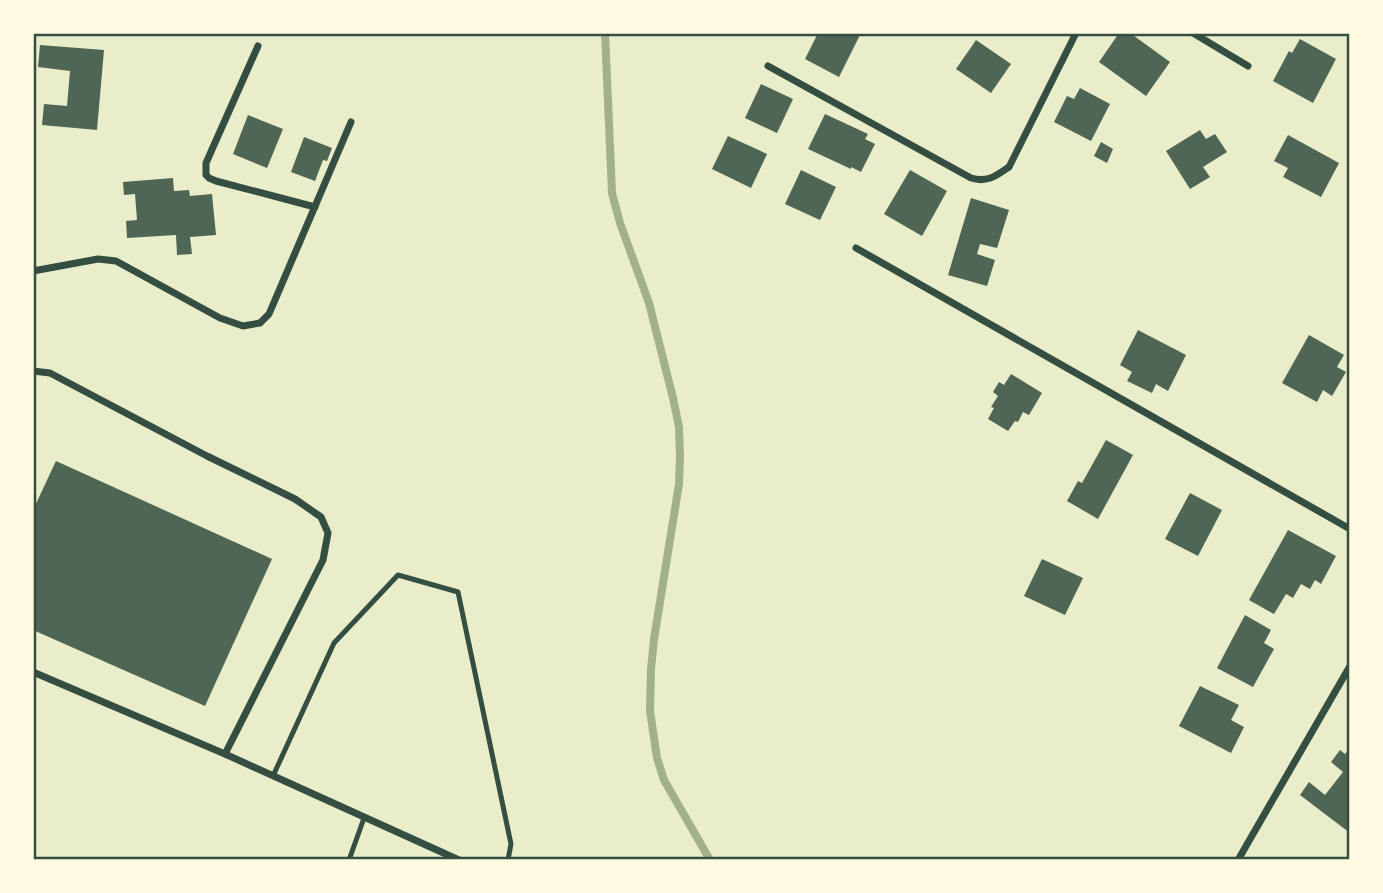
<svg xmlns="http://www.w3.org/2000/svg" width="1383" height="893" font-family="Mulish,sans-serif">
  <style>
    .lines { fill: none; stroke-linecap: round; stroke-linejoin: round }
    .stream { stroke: #a3b18a; stroke-width: 8 }
    .building { fill: #4f6655 }
    .service { stroke: #344e41; stroke-width: 5 }
    .minor { stroke: #344e41; stroke-width: 7 }
    .neatline { fill: none; stroke: #344e41; stroke-width: 2.5 }
  </style>
  <rect width="100%" height="100%" fill="#e9edc9"/>
  <g class="lines">
    <path class="stream" d="M605,33L612,193L620,223L649,303L673,398L679,427L680,457L679,484L654,639L651,669L650,711L657,758L664,780L710,860"/>
  </g>
  <g class="building">
    <path d="M818,33H861L839,77L805,59Z"/>
    <path d="M1119,33H1130L1170,62L1146,96L1099,62Z"/>
    <path d="M1300,39L1336,59L1313,103L1273,81L1289,51L1292,53Z"/>
    <path d="M976,40L1011,64L991,93L956,69Z"/>
    <path d="M40,45L104,50L97,130L42,125L44,104L67,106L70,71L38,67Z"/>
    <path d="M761,84L793,99L777,133L745,118Z"/>
    <path d="M1080,88L1110,104L1091,141L1054,122L1067,96L1074,99Z"/>
    <path d="M825,114L868,134L865,139L875,144L861,172L851,167V169L808,149Z"/>
    <path d="M248,115L283,129L267,168L233,154Z"/>
    <path d="M1200,130L1206,139L1215,134L1227,152L1203,167L1210,177L1190,189L1166,151Z"/>
    <path d="M1288,135L1339,163L1321,197L1283,177L1288,168L1274,161Z"/>
    <path d="M728,136L767,154L751,188L712,169Z"/>
    <path d="M304,137L332,148L327,161L323,160L315,181L291,172Z"/>
    <path d="M1101,142L1113,149L1107,163L1094,156Z"/>
    <path d="M801,170L836,187L820,220L785,204Z"/>
    <path d="M910,170L947,191L922,236L884,214Z"/>
    <path d="M173,178L174,191L189,190L190,196L212,194L216,235L190,237L192,254L177,255L176,235L127,238L126,221L137,220L135,194L124,195L123,182Z"/>
    <path d="M971,198L1009,210L997,248L980,244L977,254L995,260L987,286L948,275Z"/>
    <path d="M1138,330L1186,355L1168,391L1156,384L1152,393L1127,381L1132,372L1120,365Z"/>
    <path d="M1309,335L1344,355L1337,367L1346,372L1332,396L1323,390L1317,402L1282,383Z"/>
    <path d="M1011,374L1042,393L1029,415L1023,412L1018,422L1015,421L1008,431L988,419L994,408L991,407L998,396L993,392L999,382L1004,385Z"/>
    <path d="M1106,440L1133,455L1098,519L1067,501L1078,481L1082,483Z"/>
    <path d="M56,461L272,559L205,706L33,630V510Z"/>
    <path d="M1190,493L1222,510L1198,556L1165,539Z"/>
    <path d="M1288,530L1336,556L1321,584L1315,580L1310,589L1301,584L1293,598L1286,594L1274,614L1249,600Z"/>
    <path d="M1042,559L1083,578L1065,615L1024,596Z"/>
    <path d="M1245,615L1271,630L1264,643L1274,649L1253,687L1217,668Z"/>
    <path d="M1200,686L1239,705L1231,720L1244,727L1231,753L1179,726Z"/>
    <path d="M1350,748V833L1300,795L1309,782L1325,795L1343,772L1331,762L1340,750L1345,754Z"/>
  </g>
  <g class="lines">
    <g class="service">
      <path d="M273,776L334,643L398,575L458,592L511,844L508,860"/>
      <path d="M349,860L364,818"/>
    </g>
    <g class="minor">
      <path d="M1193,33L1248,66"/>
      <path d="M258,46L206,163V175L209,178L216,181L315,207"/>
      <path d="M768,66L971,178C987,183 996,176 1009,167L1076,33"/>
      <path d="M856,248L1350,529"/>
      <path d="M33,271L98,259L116,261L220,318L243,326L260,323L269,314L351,122"/>
      <path d="M33,371L50,373L207,456L295,499L321,517L328,533L323,560L225,754"/>
      <path d="M33,672L225,754L459,860"/>
      <path d="M1238,860L1350,666"/>
    </g>
  </g>
  <rect width="1383" height="893" fill="none" stroke="#fefae0" stroke-width="70"/>
  <rect x="35" y="35" width="1313" height="823" class="neatline"/>
</svg>
